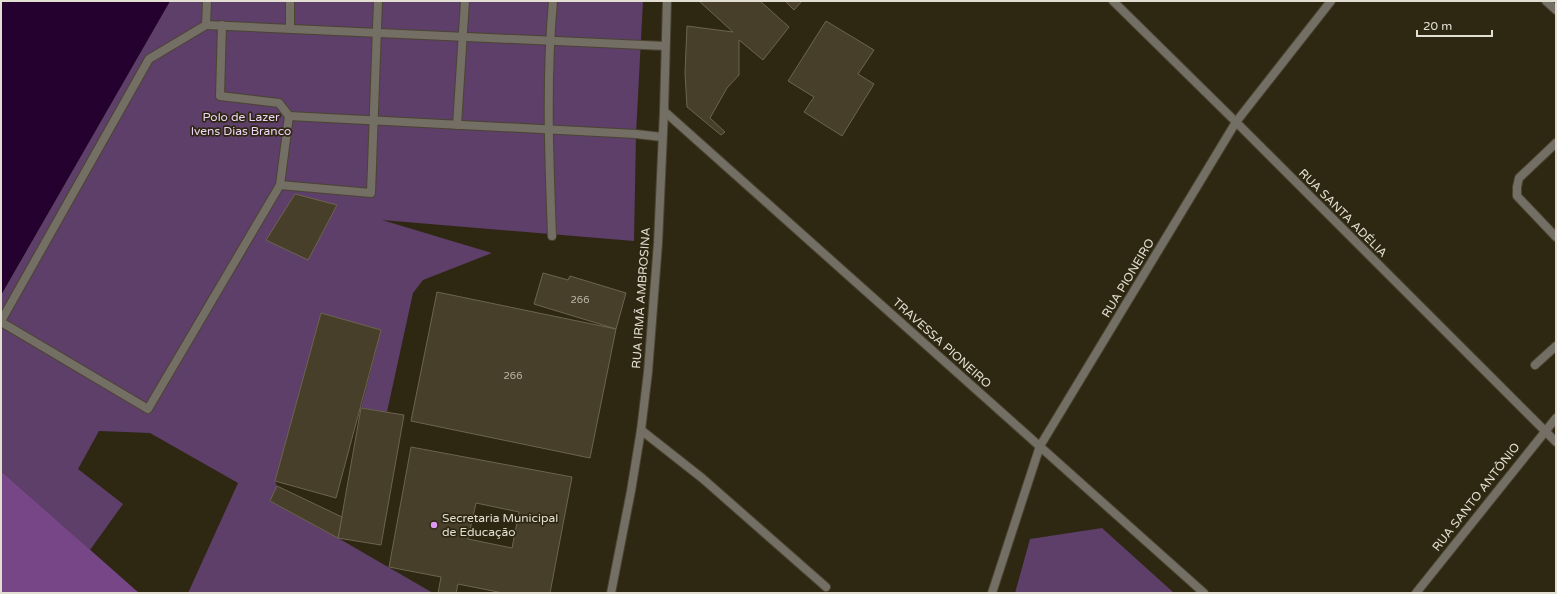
<svg xmlns="http://www.w3.org/2000/svg" width="1557" height="594" font-family="'Varela Round',sans-serif">
  <style>
    .green { fill: #5d3f69 }
    .forest { fill: #764687 }
    .water { fill: #24012f }
    .building { fill: #473f2a; stroke: #6c644e; fill-rule: evenodd }
    .lines { fill: none; stroke-linecap: round; stroke-linejoin: round }
    .lane-casing { stroke: #4b4431; stroke-width: 10 }
    .street-casing { stroke: #4b4431; stroke-width: 10 }
    .lane { stroke: #736f65; stroke-width: 8 }
    .street { stroke: #736f65; stroke-width: 8 }
    .poi-dot { fill: #dc99f4; stroke: #2e2712; stroke-width: 1.5 }
    .labels { text-anchor: middle; stroke-width: 3.5; stroke-linejoin: round; paint-order: stroke }
    .number-label { font-size: 10px; fill: #bbb6a7 }
    .park-label { font-size: 12px; fill: #efd4fa; stroke: #2e2712 }
    .street-label { font-size: 12px; fill: #e2ded1; stroke: #2e2712 }
    .poi-label { font-size: 12px; fill: #e2ded1; stroke: #2e2712; text-anchor: start }
  </style>
  <rect width="100%" height="100%" fill="#2e2712"/>
  <g class="green">
    <path d="M170,1H643L636,134L634,241L382,220L492,253L423,280L413,293L387,412L361,408L381,330L321,314L275,481L277,486L270,501L338,538L433,593H188L238,483L150,433L99,431L78,469L123,504L90,550L1,471V295Z"/>
    <path d="M1102,528L1174,593H1015L1030,539Z"/>
  </g>
  <path class="forest" d="M1,471L139,593H1Z"/>
  <path class="water" d="M1,1H170L1,295Z"/>
  <g class="building">
    <path d="M699,1H760L789,27L763,60L739,40V75L727,88L710,118L725,132L721,135L687,107L685,73L687,26L733,32Z"/>
    <path d="M785,1H802L794,10Z"/>
    <path d="M826,21L874,50L858,74L874,84L842,136L804,112L814,97L788,81Z"/>
    <path d="M295,194L337,205L308,260L266,240Z"/>
    <path d="M543,273L568,280L570,276L626,293L616,329L534,304Z"/>
    <path d="M437,292L616,329L590,458L411,421Z"/>
    <path d="M321,313L381,330L336,498L275,481Z"/>
    <path d="M361,408L404,415L381,545L338,538Z"/>
    <path d="M411,447L572,477L550,593H503L458,584L456,593H438L441,577L389,567ZM476,503L519,512L512,548L468,539Z"/>
    <path d="M277,486L342,517L338,538L270,501Z"/>
  </g>
  <g class="lines">
    <g class="lane-casing">
      <g id="lane">
        <path d="M1556,143L1519,178L1517,187V196L1556,237"/>
        <path d="M1535,365L1556,346"/>
        <path d="M641,430L702,478L826,587"/>
      </g>
    </g>
    <g class="street-casing">
      <g id="street">
        <path d="M1113,1L1236,122L1556,442"/>
        <path d="M1546,1L1556,10"/>
        <path d="M206,25L665,46"/>
        <path d="M222,25L220,96L279,103L289,116"/>
        <path d="M290,28V1"/>
        <path d="M664,111L1204,593"/>
        <path d="M457,125L465,1"/>
        <path d="M280,185L371,193L378,1"/>
        <path d="M552,236C549,158 546,79 553,1"/>
        <path d="M1,321L149,59L206,25L207,1"/>
        <path d="M1,322L148,409L280,185L289,116L636,134L662,137"/>
        <path d="M611,593L631,491L641,430L648,372L658,243L664,111L667,1"/>
        <path d="M992,593L1040,446L1236,122L1331,1"/>
        <path d="M1416,593L1556,418"/>
      </g>
    </g>
    <use href="#lane" class="lane"/>
    <use href="#street" class="street"/>
  </g>
  <circle class="poi-dot" cx="434" cy="525" r="4"/>
  <g class="labels">
    <g class="number-label">
      <text x="580" y="303">266</text>
      <text x="513" y="379">266</text>
    </g>
    <g class="park-label">
      <text x="241" y="121">Polo de Lazer<tspan x="241" dy="14">Ivens Dias Branco</tspan></text>
    </g>
    <g class="street-label">
      <text transform="translate(1343 213) rotate(45)" y="4">RUA SANTA ADÉLIA</text>
      <text transform="translate(1128 278) rotate(-59)" y="4">RUA PIONEIRO</text>
      <text transform="translate(641 298) rotate(-86)" y="4">RUA IRMÃ AMBROSINA</text>
      <text transform="translate(942 343) rotate(42)" y="4">TRAVESSA PIONEIRO</text>
      <text transform="translate(1476 497) rotate(-52)" y="4">RUA SANTO ANTÔNIO</text>
    </g>
    <g class="poi-label">
      <text x="442" y="522">Secretaria Municipal<tspan x="442" dy="14">de Educação</tspan></text>
    </g>
  </g>
  <rect width="1557" height="594" fill="none" stroke="#e2ded1" stroke-width="4"/>
  <path d="M1417 30v6h75v-6" fill="none" stroke="#e2ded1" stroke-width="2"/>
  <text x="1423" y="30" font-size="12" fill="#e2ded1" stroke="#2e2712" stroke-width="3" paint-order="stroke">20 m</text>
</svg>
